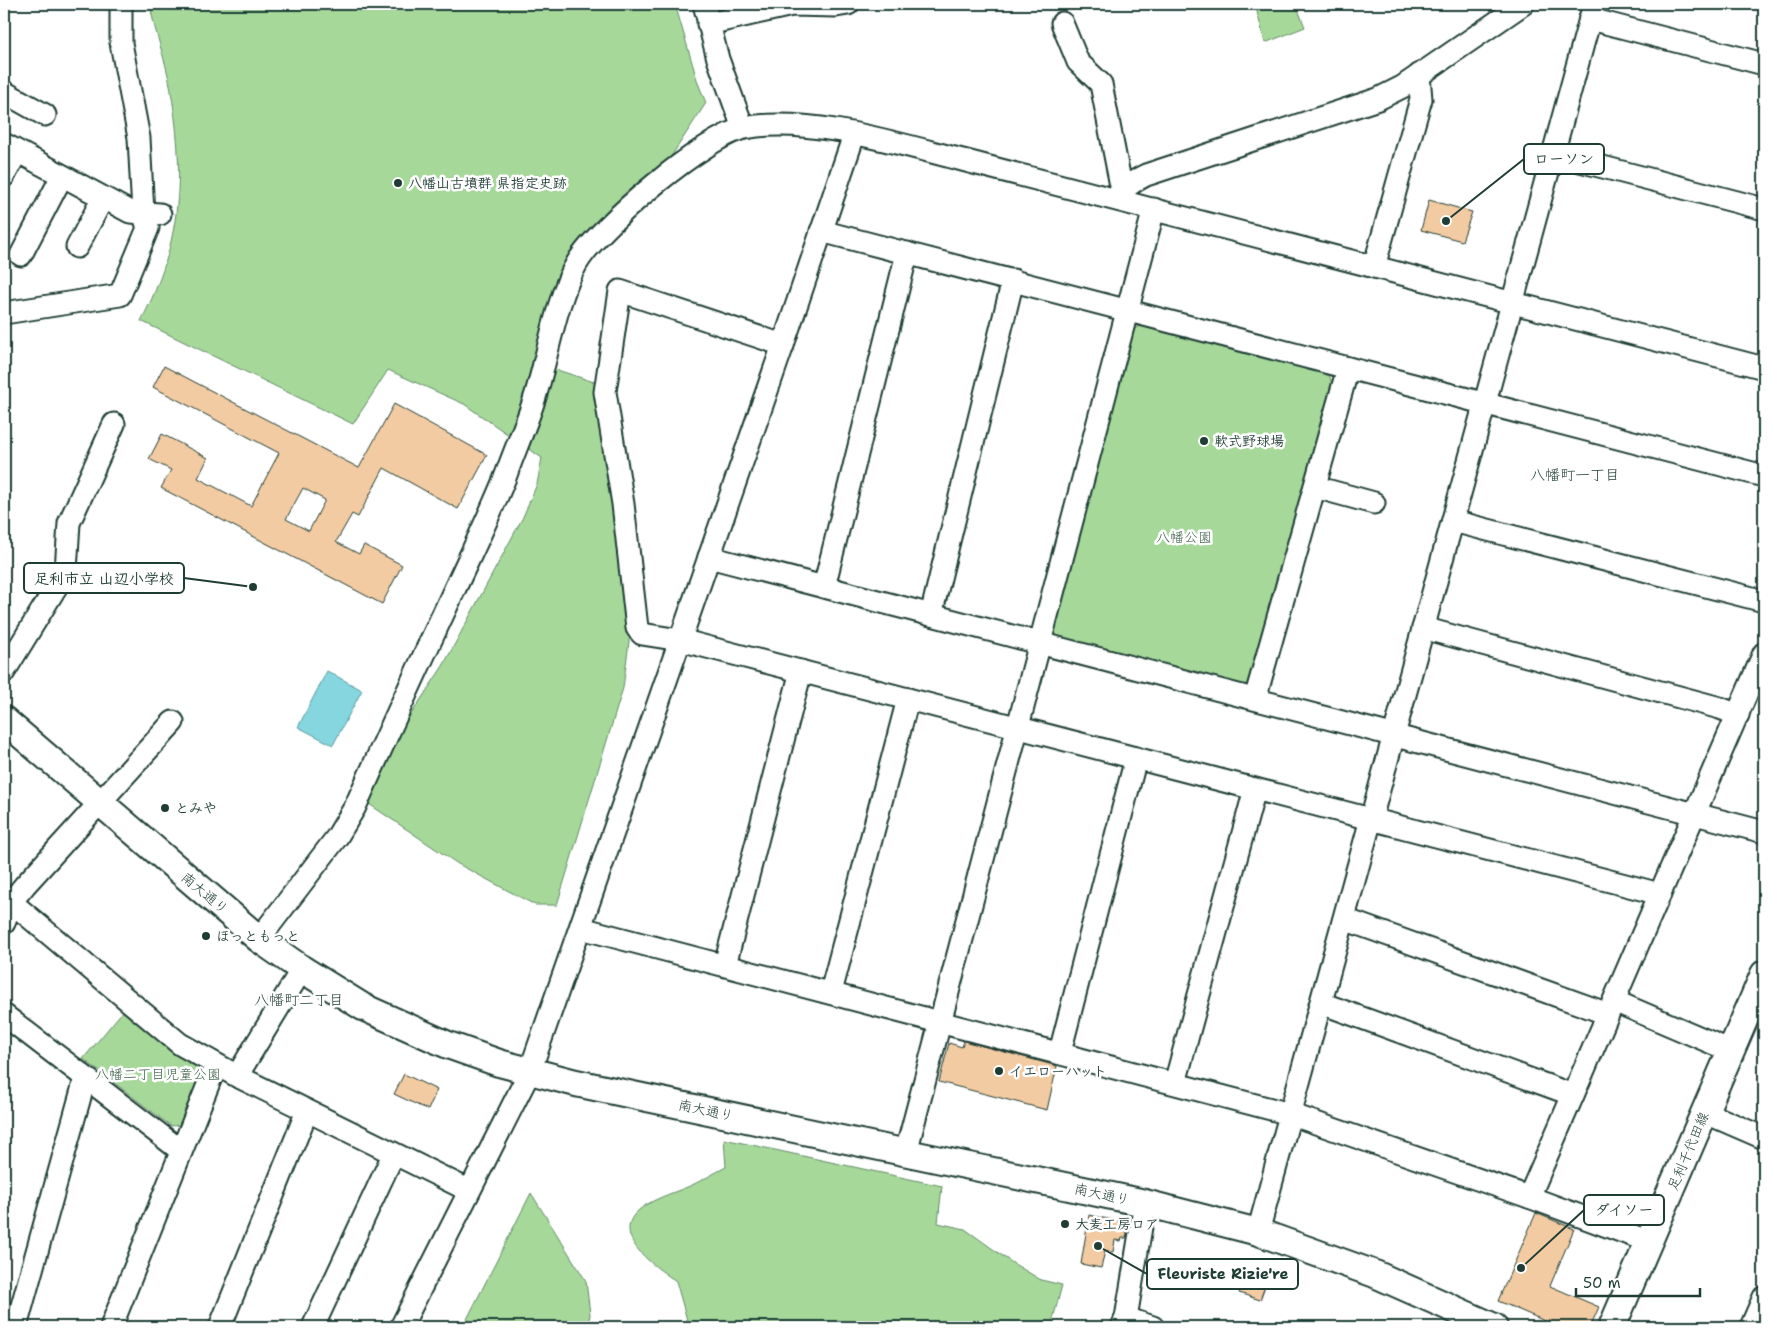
<svg xmlns="http://www.w3.org/2000/svg" width="1768" height="1331" font-family="'Shantell Sans','Klee One',sans-serif">
  <style>
    .green { fill: #a6d89a; stroke: #628a67 }
    .water { fill: #85d6df; stroke: #5c999b }
    .building { fill: #f2cba2; stroke: #1f3d34; fill-rule: evenodd }
    .lines { fill: none; stroke-linecap: round; stroke-linejoin: round }
    .minor-casing { stroke: #1f3d34; stroke-width: 25 }
    .major-casing { stroke: #1f3d34; stroke-width: 30 }
    .minor { stroke: #fff; stroke-width: 21 }
    .major { stroke: #fff; stroke-width: 26 }
    .poi-dot { fill: #1f3d34; stroke: #fff; stroke-width: 2 }
    .labels { text-anchor: middle; stroke-width: 5; stroke-linejoin: round; paint-order: stroke }
    .poi-label { font-size: 14px; font-weight: bold; fill: #1f3d34; stroke: #fff; text-anchor: start }
    .park-label { font-size: 14px; fill: #41644e; stroke: #fff }
    .street-label { font-size: 14px; fill: #1f3d34; stroke: #fff }
    .neighbourhood-label { font-size: 15px; fill: #1f3d34; stroke: #fff }
    .leader { fill: none; stroke: #1f3d34; stroke-width: 2 }
    .callout-dot { fill: #1f3d34; stroke: #fff; stroke-width: 2 }
    .callout { fill: #fff; stroke: #1f3d34; stroke-width: 2 }
    .callout-label { font-size: 15px; text-anchor: middle; font-weight: bold; fill: #1f3d34 }
  </style>
  <rect width="100%" height="100%" fill="#fff"/>
  <filter id="ink" filterUnits="userSpaceOnUse"><feTurbulence type="fractalNoise" baseFrequency=".02" numOctaves="2"/><feDisplacementMap in="SourceGraphic" scale="10" xChannelSelector="R" yChannelSelector="G"/><feConvolveMatrix kernelMatrix="1 2 1 2 8 2 1 2 1" color-interpolation-filters="sRGB"/></filter>
  <g filter="url(#ink)">
    <g class="green">
      <path d="M150,4H675L698,83L706,103L661,172L603,217L536,363L594,382L608,449L630,634L623,688L557,905H535L458,864L366,802L398,734L443,666L523,517L537,484L542,458L464,404L388,370L353,424L141,321C183,241 185,172 170,85C165,57 154,31 150,4Z"/>
      <path d="M1255,4H1305L1297,7L1305,27L1265,43Z"/>
      <path d="M1140,326L1329,374L1332,384L1255,681L1242,687L1058,639L1052,629L1130,332Z"/>
      <path d="M123,1011L197,1062L201,1070L182,1125L171,1126L83,1059Z"/>
      <path d="M724,1139L942,1186L938,1223L965,1229L1011,1262L1041,1280L1062,1285L1051,1327H689L676,1281C652,1265 603,1231 646,1205C661,1196 676,1192 692,1185C703,1180 714,1173 726,1167Z"/>
      <path d="M531,1193L586,1281L590,1314L588,1327H463Z"/>
    </g>
    <path class="water" d="M327,671L362,690L333,745L298,727Z"/>
    <g class="building">
      <path d="M1429,200L1472,212L1462,241L1421,230Z"/>
      <path d="M164,366L359,468L394,404L487,455L458,509L384,468L358,517L352,514L336,542L359,554L364,545L402,565L382,604L161,488L171,470L149,459L162,434L208,458L198,478L251,506L279,453L153,387ZM303,488L325,500L309,531L286,519Z"/>
      <path d="M964,1041L1057,1066L1047,1110L939,1082L949,1043L962,1047Z"/>
      <path d="M404,1074L437,1090L428,1110L394,1094Z"/>
      <path d="M1536,1213L1574,1229L1550,1286L1599,1307L1590,1327H1559L1498,1301Z"/>
      <path d="M1089,1215L1118,1221L1122,1218L1128,1227L1126,1238H1122L1121,1241L1115,1240L1113,1252L1105,1251L1101,1268L1081,1264Z"/>
      <path d="M1250,1262L1271,1269L1260,1300L1239,1293Z"/>
    </g>
    <g class="lines">
      <g class="minor-casing">
        <g id="minor">
          <path d="M704,4L718,59L743,128"/>
          <path d="M1590,19L1764,64"/>
          <path d="M1062,23L1078,62L1101,84L1122,191"/>
          <path d="M708,24L792,5L836,6L848,4"/>
          <path d="M4,92L45,115"/>
          <path d="M4,144L130,212L160,214"/>
          <path d="M1553,154L1764,209"/>
          <path d="M4,176L17,152"/>
          <path d="M1119,200C1124,186 1133,182 1146,175L1378,99L1402,87L1523,4"/>
          <path d="M821,231L1764,476"/>
          <path d="M77,247L103,198"/>
          <path d="M21,255L62,176"/>
          <path d="M1374,267L1421,99L1419,75"/>
          <path d="M4,313L120,295L148,228L143,213L139,138L121,43V4"/>
          <path d="M783,345L620,291L605,392L623,504L637,628L642,634L680,640L1660,894"/>
          <path d="M1315,487L1374,503"/>
          <path d="M1453,521L1764,601"/>
          <path d="M709,557L1764,832"/>
          <path d="M824,587L907,253"/>
          <path d="M931,615L1013,280"/>
          <path d="M1423,628L1720,708L1738,715"/>
          <path d="M4,672L66,571L69,523L114,424"/>
          <path d="M1255,699L1348,368"/>
          <path d="M4,896L180,1044L237,1076L468,1190"/>
          <path d="M1344,919L1608,1014"/>
          <path d="M4,923L11,902L25,885L173,722"/>
          <path d="M581,928L1290,1114L1529,1197L1650,1242"/>
          <path d="M259,939L337,837L355,807C385,740 415,674 446,608C466,564 488,520 506,475C515,449 527,423 535,397C548,356 556,299 577,263C598,227 705,136 745,128C809,115 906,146 970,162L1764,368"/>
          <path d="M725,965L801,671"/>
          <path d="M831,992L908,699"/>
          <path d="M1614,1001L1731,1051"/>
          <path d="M1321,1003L1573,1095"/>
          <path d="M4,1015L180,1150"/>
          <path d="M1060,1052L1136,758"/>
          <path d="M237,1076L302,969"/>
          <path d="M1175,1083L1255,789"/>
          <path d="M1704,1112L1764,1138"/>
          <path d="M906,1152L1154,209"/>
          <path d="M1529,1197L1764,653"/>
          <path d="M1258,1232L1594,4"/>
          <path d="M1126,1318L1153,1327"/>
          <path d="M16,1327L85,1079"/>
          <path d="M111,1327L216,1065"/>
          <path d="M220,1327L307,1111"/>
          <path d="M313,1327L393,1155"/>
          <path d="M401,1327L530,1071L783,345L854,135"/>
          <path d="M1122,1327L1126,1318L1145,1203"/>
          <path d="M1751,1327L1764,1297"/>
        </g>
      </g>
      <g class="major-casing">
        <g id="major">
          <path d="M4,720L259,939L302,969L363,1007L448,1045L499,1063L576,1083L1145,1203L1258,1232L1375,1274L1494,1327"/>
          <path d="M1612,1327L1764,974"/>
        </g>
      </g>
      <use href="#minor" class="minor"/>
      <use href="#major" class="major"/>
    </g>
  </g>
  <g class="poi-dot">
    <circle cx="398" cy="183" r="5"/>
    <circle cx="1204" cy="441" r="5"/>
    <circle cx="165" cy="808" r="5"/>
    <circle cx="206" cy="936" r="5"/>
    <circle cx="999" cy="1071" r="5"/>
    <circle cx="1065" cy="1224" r="5"/>
  </g>
  <g class="labels">
    <g class="poi-label">
      <text x="408" y="188">八幡山古墳群 県指定史跡</text>
      <text x="1214" y="446">軟式野球場</text>
      <text x="175" y="813">とみや</text>
      <text x="216" y="941">ほっともっと</text>
      <text x="1009" y="1076">イエローハット</text>
      <text x="1075" y="1229">大麦工房ロア</text>
    </g>
    <g class="park-label">
      <text x="1184" y="542">八幡公園</text>
      <text x="158" y="1079">八幡二丁目児童公園</text>
    </g>
    <g class="street-label">
      <text transform="translate(205 893) rotate(40)" y="5">南大通り</text>
      <text transform="translate(706 1110) rotate(12)" y="5">南大通り</text>
      <text transform="translate(1688 1151) rotate(-67)" y="5">足利千代田線</text>
      <text transform="translate(1102 1194) rotate(12)" y="5">南大通り</text>
    </g>
    <g class="neighbourhood-label">
      <text x="1575" y="480">八幡町一丁目</text>
      <text x="299" y="1005">八幡町二丁目</text>
    </g>
  </g>
  <path class="leader" d="M1446 221L1524 159M253 587L184 578M1521 1268L1584 1210M1098 1246L1147 1274"/>
  <g class="callout-dot">
    <circle cx="1446" cy="221" r="5"/>
    <circle cx="253" cy="587" r="5"/>
    <circle cx="1521" cy="1268" r="5"/>
    <circle cx="1098" cy="1246" r="5"/>
  </g>
  <g class="callout">
    <rect x="1524" y="144" width="80" height="30" rx="5"/>
    <rect x="24" y="563" width="160" height="30" rx="5"/>
    <rect x="1584" y="1195" width="80" height="30" rx="5"/>
    <rect x="1147" y="1259" width="151" height="30" rx="5"/>
  </g>
  <g class="callout-label">
    <text x="1564" y="164">ローソン</text>
    <text x="104" y="584">足利市立 山辺小学校</text>
    <text x="1624" y="1215">ダイソー</text>
    <text x="1223" y="1279">Fleuriste Rizie're</text>
  </g>
  <rect width="1768" height="1331" fill="none" stroke="#fff" stroke-width="20"/>
  <rect x="10" y="10" width="1748" height="1311" fill="none" stroke="#1f3d34" stroke-width="2" filter="url(#ink)"/>
  <path d="M1576 1288v8h124v-8" fill="none" stroke="#1f3d34" stroke-width="2.5"/>
  <text x="1583" y="1288" font-size="15" fill="#1f3d34" stroke="#ffffff" stroke-width="4" paint-order="stroke">50 m</text>
</svg>
